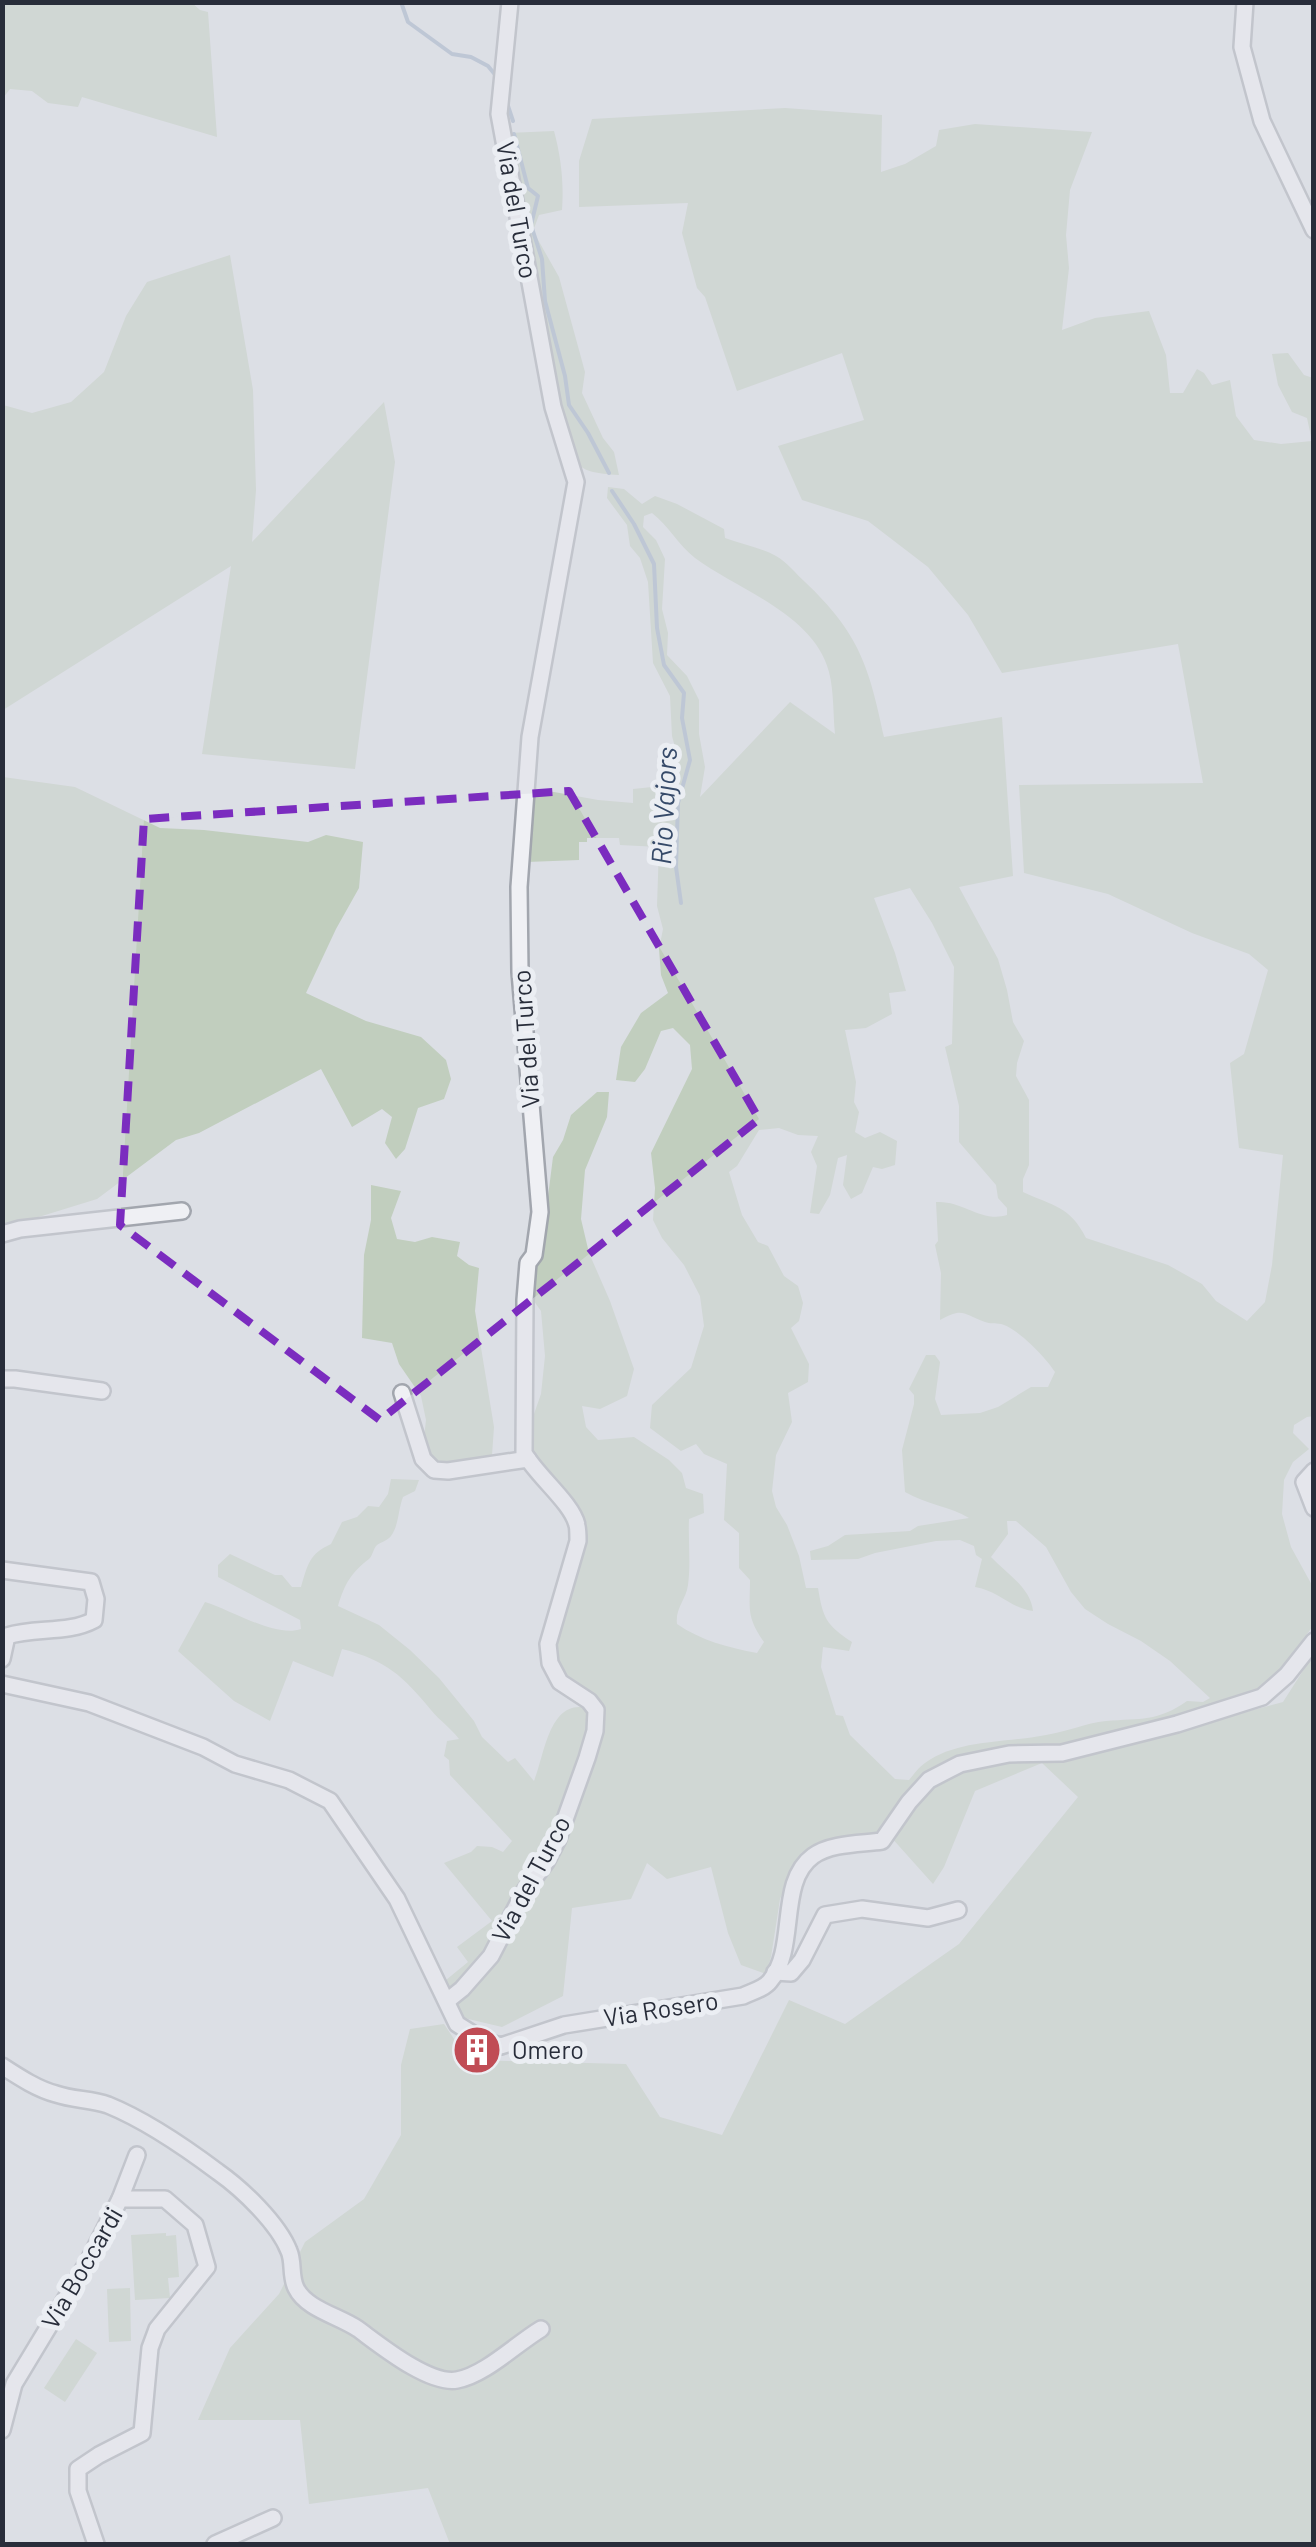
<svg xmlns="http://www.w3.org/2000/svg" width="1316" height="2547" font-family="Barlow,sans-serif">
  <style>
    .green { fill: #c1cebe; fill-rule: evenodd }
    .lines { fill: none; stroke-linecap: round; stroke-linejoin: round }
    .stream { stroke: #9aabc2; stroke-width: 4 }
    .minor-casing { stroke: #a2a6ae; stroke-width: 20 }
    .minor { stroke: #eff0f4; stroke-width: 15 }
    .marked { fill: none; stroke: #7b2cbf; stroke-width: 8; stroke-dasharray: 20 12; stroke-linejoin: round }
    .labels { text-anchor: middle; stroke-width: 10; stroke-linejoin: round; paint-order: stroke }
    .street-label { font-size: 25px; fill: #282d3a; stroke: #ebeef3 }
    .poi-label { font-size: 25px; fill: #282d3a; stroke: #ebeef3; text-anchor: start }
    .water-label { font-size: 28px; font-style: italic; fill: #364a69; stroke: #ebeef3 }
  </style>
  <rect width="100%" height="100%" fill="#dcdfe5"/>
  <g class="green">
    <path d="M192,3L200,10L208,12L217,137L82,97L78,107L48,103L32,91L10,89L3,98V3Z"/>
    <path d="M785,108L882,115L881,172L905,164L936,146L939,130L975,124L1092,132L1070,190L1066,235L1069,268L1062,330L1095,318L1149,311L1166,355L1170,393H1183L1197,369L1204,373L1212,385L1230,380L1236,416L1254,440L1281,444L1312,441L1307,418L1292,412L1278,385L1272,354L1288,353L1304,375L1313,378L1314,1416L1307,1417L1294,1425L1293,1433L1309,1449L1293,1462L1284,1480L1282,1514L1291,1547L1313,1587V1626L1273,1679L1257,1692L1221,1705L1062,1747L1008,1748L977,1752L944,1762L924,1772L873,1836L851,1843L833,1841L801,1853L780,1899L771,1957L766,1974L741,1965L728,1933L711,1867L667,1879L647,1863L631,1899L572,1908L563,1996L502,2027L460,2017L446,1980L468,1962L457,1947L492,1921L444,1863L471,1852L477,1846L492,1847L503,1852L512,1841L450,1775L449,1760L444,1756L447,1741L459,1739C451,1728 440,1721 431,1710C403,1676 386,1660 342,1649L333,1677L293,1661L270,1721L234,1701L178,1651L205,1602C231,1610 276,1638 301,1629L300,1620L218,1577V1565L230,1554L275,1575H282L292,1587H301C308,1564 309,1554 331,1544L342,1522L357,1517L368,1506L379,1507L388,1494L391,1479L419,1480L415,1491L403,1497C398,1510 399,1525 391,1536C387,1541 381,1542 377,1545C373,1549 373,1555 369,1559C351,1573 345,1583 338,1606L379,1625L410,1650L439,1678L474,1721L482,1737L508,1762L515,1758L534,1781C545,1755 549,1695 591,1709C595,1735 558,1836 542,1861C536,1873 526,1883 518,1893L524,1899C552,1873 563,1838 576,1803C589,1769 600,1743 601,1705L560,1673L553,1653L565,1599L584,1530L580,1511L539,1470L529,1452L528,1431L541,1394L545,1356L541,1311L531,1297L532,1265L540,1260L553,1157L563,1140L571,1115L597,1092H609L607,1117L585,1170L581,1219L589,1253L610,1301L634,1369L627,1396L600,1409L582,1406L586,1427L598,1440L634,1437L669,1460L682,1473L686,1488L703,1494L704,1513L689,1519C688,1541 691,1563 688,1585C686,1600 675,1608 677,1624C700,1640 729,1648 757,1653L764,1642C746,1616 750,1609 750,1580L739,1568V1533L724,1520L727,1464L704,1454L696,1444L681,1451L650,1428L652,1405L691,1368L704,1326L700,1296L684,1265L662,1238L653,1220L655,1188L651,1153L692,1069L690,1045L673,1028L661,1031L645,1069L635,1082L616,1080L621,1047L641,1013L668,993L661,975L659,949L663,929L657,906L659,847L620,845L619,838H587V842H579V860L527,862L532,788L598,800L633,803V789L652,787L668,792L678,758L672,736L670,696L653,663L648,582L640,558L630,546L627,525L607,498L608,487L624,489L642,504L655,496L677,504L724,529L725,538C742,544 761,548 776,556C787,562 796,574 805,582C859,633 869,666 884,737L1002,717L1013,876L959,887L998,959L1007,990L1013,1022L1024,1041L1017,1063L1016,1076L1029,1100V1165L1023,1179V1192C1053,1206 1070,1206 1086,1238L1168,1265L1202,1284L1216,1301L1247,1321L1265,1302L1272,1265L1283,1155L1239,1148L1230,1063L1244,1054L1268,970L1249,954L1192,933L1108,894L1024,873L1019,785L1203,783L1178,644L1002,673L968,615L928,567L868,521L802,500L778,446L864,420L842,353L737,391L705,297L697,288L682,233L688,203L579,207V161L592,119ZM652,513C669,526 678,545 695,558C738,590 814,614 829,672C834,691 833,714 835,734L790,702L700,797L705,767L699,734V700L687,676L667,655L668,633L662,609L665,559L656,540L643,527L644,516ZM910,888L932,923L954,967L952,1044L945,1047L959,1106V1142L996,1185L998,1198L1007,1208V1215C982,1223 962,1200 936,1202L938,1241L935,1245L941,1273L940,1320C963,1307 963,1314 985,1322C990,1324 995,1323 1001,1324C1016,1327 1046,1358 1055,1372L1048,1387H1031L998,1407L980,1413L941,1415L935,1399L940,1362L935,1355H926L909,1389L914,1395V1404L902,1450L905,1492C927,1505 950,1506 969,1518L918,1526L910,1531L845,1535L828,1546L810,1551L811,1560L858,1559L875,1553L936,1541L960,1540L974,1546L976,1555L982,1559L975,1587C997,1590 1012,1609 1033,1611C1031,1588 1006,1573 991,1557L1008,1534L1007,1521H1016L1046,1547L1071,1592L1085,1609L1108,1624L1141,1641L1170,1661L1210,1698L1203,1702L1187,1701C1157,1722 1141,1718 1106,1721C1086,1723 1066,1732 1046,1735C1007,1743 958,1739 925,1763C919,1767 914,1774 909,1780L895,1779L850,1735L843,1716L836,1715L821,1667L823,1647L849,1651L852,1642C826,1625 823,1618 818,1588H806L799,1556L787,1525L776,1507L772,1491L776,1455L792,1422L788,1393L808,1382L809,1364L791,1328L799,1321L803,1303L798,1286L784,1276L768,1246L758,1242L742,1215L729,1172L737,1166L759,1130L779,1128L798,1135L818,1136L811,1152L817,1166L810,1213L819,1214L830,1195L838,1158L847,1155L843,1185L851,1199L862,1193L873,1167L882,1169L895,1165L897,1141L880,1132L865,1138L855,1132L859,1112L854,1102L856,1082L845,1030L866,1028L892,1014L889,993L906,991L895,953L874,898Z"/>
    <path d="M554,131C561,157 564,183 562,210L539,215L533,231L559,277L585,372L582,393L603,438L614,452L619,475C572,472 576,466 562,423L508,133Z"/>
    <path d="M230,255L253,390L256,490L252,542L384,402L395,462L355,769L202,754L231,566L3,710V405L32,413L71,402L104,372L126,316L147,282Z"/>
    <path d="M3,777L75,787L160,828L204,830L308,842L326,835L363,842L359,888L336,929L306,993L366,1021L421,1037L446,1060L451,1079L444,1099L418,1108L405,1149L396,1159L385,1143L392,1117L382,1109L352,1127L321,1069L199,1133L176,1140L97,1199L3,1228Z"/>
    <path d="M371,1185L401,1191L391,1218L397,1239L415,1242L432,1237L460,1242L457,1256L469,1265L479,1268L475,1311L494,1427L492,1455C471,1463 452,1472 431,1461L424,1438L426,1420L421,1396L399,1364L392,1343L362,1338L364,1255L371,1220Z"/>
    <path d="M1313,1655V2544H450L428,2488L309,2504L300,2420H198L230,2348L279,2294L305,2242L364,2199L401,2135V2065L410,2029L444,2024L468,2060L626,2064L660,2117L722,2135L789,2000L845,2024L959,1944L1078,1797L1042,1763L975,1791L944,1867L933,1884L890,1836L931,1783L960,1767L1184,1728L1283,1702Z"/>
    <path d="M166,2233V2236L176,2235L179,2277L168,2278L170,2298L135,2300L131,2235Z"/>
    <path d="M130,2288L131,2341L109,2342L107,2289Z"/>
    <path d="M76,2339L97,2353L65,2402L44,2388Z"/>
  </g>
  <g class="lines">
    <g class="stream">
      <path d="M401,2L408,22L452,54L471,57L488,66L497,77"/>
      <path d="M507,103L513,121"/>
      <path d="M514,134L528,188L538,196L531,225L542,259L545,301L565,376L569,405L588,433L609,473"/>
      <path d="M612,491L634,524L654,564L657,628L664,665L684,693L682,718L690,760L678,803L676,867L681,903"/>
    </g>
    <g class="minor-casing">
      <g id="minor">
        <path d="M1245,2L1242,47L1262,121L1314,230"/>
        <path d="M2,1234L20,1229L182,1211"/>
        <path d="M2,1379H15L102,1391"/>
        <path d="M402,1393L423,1459L434,1470L448,1471L528,1459"/>
        <path d="M1314,1471L1304,1482L1314,1508"/>
        <path d="M2,1570L91,1582L96,1599L94,1620C68,1634 35,1627 7,1636L2,1659"/>
        <path d="M2,1684L89,1703L203,1747L235,1764L289,1780L330,1801L397,1899L457,2024L484,2041L501,2046L564,2025L743,1996C751,1992 764,1989 770,1981C798,1948 777,1882 813,1856C831,1843 861,1844 882,1841L909,1802L929,1780L960,1764L1009,1754L1062,1753L1177,1724L1262,1697L1287,1675L1314,1641"/>
        <path d="M775,1972L791,1973L802,1960L825,1915L862,1909L928,1918L958,1910"/>
        <path d="M447,2001L462,1989L491,1956L524,1892L546,1862L558,1839L587,1758L595,1731L596,1710L589,1701L560,1682L550,1663L548,1644L578,1541C578,1540 578,1526 577,1525C572,1503 537,1476 524,1453L525,1300L528,1263L534,1255L540,1212L520,972L519,887L530,737L576,482L553,407L499,114L510,2"/>
        <path d="M2,2066C19,2077 37,2089 56,2094C73,2100 91,2099 108,2105C145,2120 186,2148 218,2172C242,2189 278,2223 289,2251C294,2262 290,2276 296,2288C306,2309 339,2316 358,2329C380,2345 429,2385 457,2380C485,2375 516,2344 541,2329"/>
        <path d="M120,2199L137,2155"/>
        <path d="M2,2430L14,2384L89,2260L120,2199H165L195,2225L207,2267L157,2329L150,2348L142,2433L99,2455L78,2469V2491L96,2544"/>
        <path d="M215,2544L273,2518"/>
      </g>
    </g>
    <use href="#minor" class="minor"/>
  </g>
  <path d="M0 0H1316V2547H0ZM569,791L759,1119L380,1420L120,1225L144,819Z" fill="#dcdfe5" fill-opacity=".55" fill-rule="evenodd"/>
  <path class="marked" d="M569,791L759,1119L380,1420L120,1225L144,819Z"/>
  <defs>
    <g id="building-disc" transform="scale(2.5)"><circle r="9.5" fill="#c04c55" stroke="#ebeef3"/><path d="M-4-6H4V6H1V3H-1V6H-4ZM-2.5-4.3h1.7v1.8h-1.7ZM.8-4.3h1.7v1.8H.8ZM-2.5-1h1.7V.8h-1.7ZM.8-1h1.7V.8H.8Z" fill="#fff"/></g>
  </defs>
  <g fill-rule="evenodd">
    <use href="#building-disc" x="477" y="2050"/>
  </g>
  <g class="labels">
    <g class="street-label">
      <text transform="translate(517 210) rotate(80)" y="9">Via del Turco</text>
      <text transform="translate(526 1039) rotate(-94)" y="9">Via del Turco</text>
      <text transform="translate(531 1879) rotate(-62)" y="9">Via del Turco</text>
      <text transform="translate(661 2009) rotate(-9)" y="9">Via Rosero</text>
      <text transform="translate(82 2268) rotate(-60)" y="9">Via Boccardi</text>
    </g>
    <g class="poi-label">
      <text x="512" y="2059">Omero</text>
    </g>
    <g class="water-label">
      <text transform="translate(664 806) rotate(-87)" y="10">Rio Vajors</text>
    </g>
  </g>
  <rect width="1316" height="2547" fill="none" stroke="#282d3a" stroke-width="10"/>
</svg>
